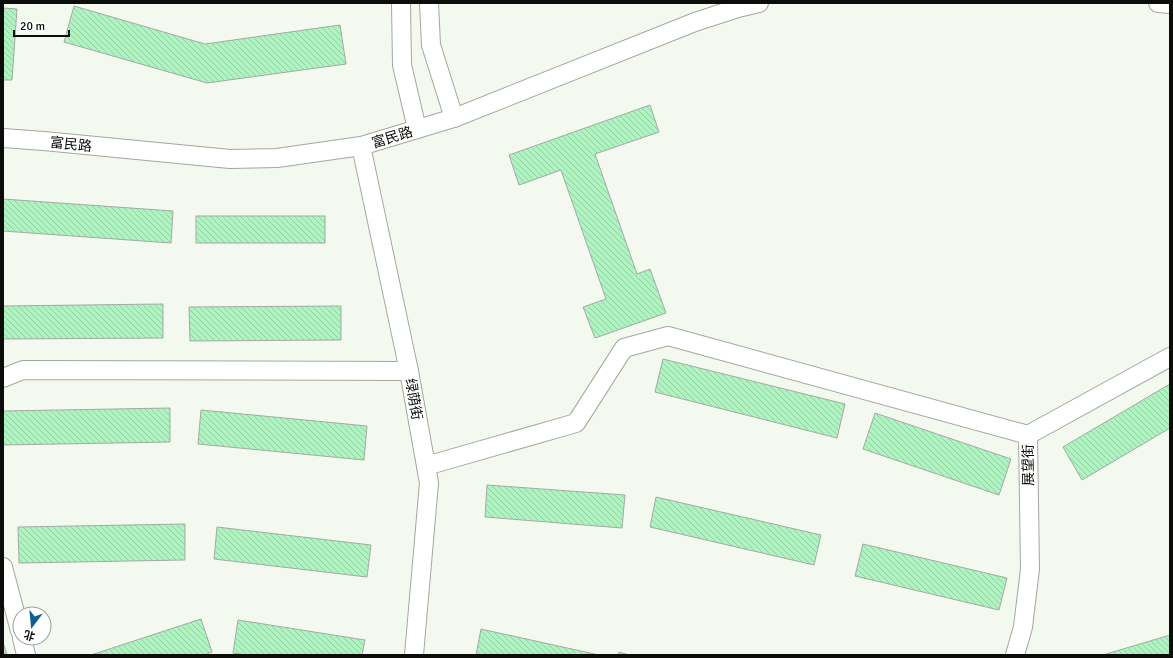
<svg xmlns="http://www.w3.org/2000/svg" width="1173" height="658" font-family="Signika,'Noto Sans SC',sans-serif">
  <style>
    .building { fill: url(#building-back-hatch); stroke: #a1aba3 }
    .lines { fill: none; stroke-linecap: round; stroke-linejoin: round }
    .minor-casing { stroke: #a3a89f; stroke-width: 20 }
    .minor { stroke: #fff; stroke-width: 18 }
    .labels { text-anchor: middle; stroke-width: 3; stroke-linejoin: round; paint-order: stroke }
    .street-label { font-size: 14px; fill: #0c0d0a; stroke: #fff }
  </style>
  <defs>
    <pattern id="building-back-hatch" width="6" height="6" patternUnits="userSpaceOnUse"><rect width="6" height="6" fill="#aef4c0"/><path d="M-1 5l2 2M0 0l6 6M5-1l2 2" fill="none" stroke="#94d0a4"/></pattern>
  </defs>
  <rect width="100%" height="100%" fill="#f4f9ef"/>
  <g class="building">
    <path d="M74,6L205,44L340,25L346,64L207,83L64,42Z"/>
    <path d="M3,8L17,9L12,80H3Z"/>
    <path d="M650,105L659,132L595,154L637,274L650,269L666,313L595,338L583,307L606,299L561,170L519,185L509,155Z"/>
    <path d="M3,199L173,211L171,243L3,231Z"/>
    <rect x="196" y="216" width="129" height="27"/>
    <path d="M163,304V338L3,339V306Z"/>
    <path d="M341,306V340L190,341L189,307Z"/>
    <path d="M663,359L845,404L837,438L655,392Z"/>
    <path d="M1170,384V428L1082,480L1063,447Z"/>
    <path d="M170,408V442L3,445V411Z"/>
    <path d="M201,410L367,426L364,460L198,444Z"/>
    <path d="M875,413L1011,459L999,495L863,449Z"/>
    <path d="M487,485L625,495L622,528L485,517Z"/>
    <path d="M656,497L821,535L814,565L650,527Z"/>
    <path d="M185,524V560L19,563L18,527Z"/>
    <path d="M217,527L371,545L367,577L214,559Z"/>
    <path d="M863,544L1007,578L999,610L855,576Z"/>
    <path d="M201,619L212,652L204,655H91Z"/>
    <path d="M238,620L365,640L362,655H246L233,653Z"/>
    <path d="M481,629L599,655H476Z"/>
    <path d="M1170,635V655H1103Z"/>
    <path d="M3,645H4L7,655H3Z"/>
    <path d="M619,652L629,655H618Z"/>
  </g>
  <g class="lines">
    <g class="minor-casing">
      <g id="minor">
        <path d="M401,3L402,65L417,129"/>
        <path d="M429,3L431,45L454,118"/>
        <path d="M1158,3L1170,4"/>
        <path d="M3,138L44,141L230,159L277,158L361,146L454,118L695,22L738,8L759,3"/>
        <path d="M361,146L409,371L429,483L414,655"/>
        <path d="M3,378L23,370L409,371"/>
        <path d="M426,466L576,423L624,348L668,336L1028,435"/>
        <path d="M3,567L20,631"/>
        <path d="M22,638L26,655"/>
        <path d="M1015,655L1023,627L1030,569L1028,435L1170,357"/>
      </g>
    </g>
    <use href="#minor" class="minor"/>
  </g>
  <g class="labels">
    <g class="street-label">
      <text transform="translate(392 137) rotate(-17)" y="5">富民路</text>
      <text transform="translate(71 144) rotate(6)" y="5">富民路</text>
      <text transform="translate(414 399) rotate(80)" y="5">绿荫街</text>
      <text transform="translate(1028 465) rotate(-91)" y="5">展望街</text>
    </g>
  </g>
  <rect width="1173" height="658" fill="none" stroke="#0c0d0a" stroke-width="8"/>
  <g transform="translate(32 626) rotate(196)"><circle r="19" fill="#ffffff" stroke="#9e9e9d"/>
  <path d="M0-3L7 15L0 10L-7 15Z" fill="#0e5e90"/>
  <text y="-6" font-size="11" font-weight="bold" text-anchor="middle" fill="#0c0d0a">北</text>
  </g>
  <path d="M14 30v6h55v-6" fill="none" stroke="#0c0d0a" stroke-width="2"/>
  <text x="20" y="30" font-size="12" fill="#0c0d0a" stroke="#ffffff" stroke-width="3" paint-order="stroke">20 m</text>
</svg>
